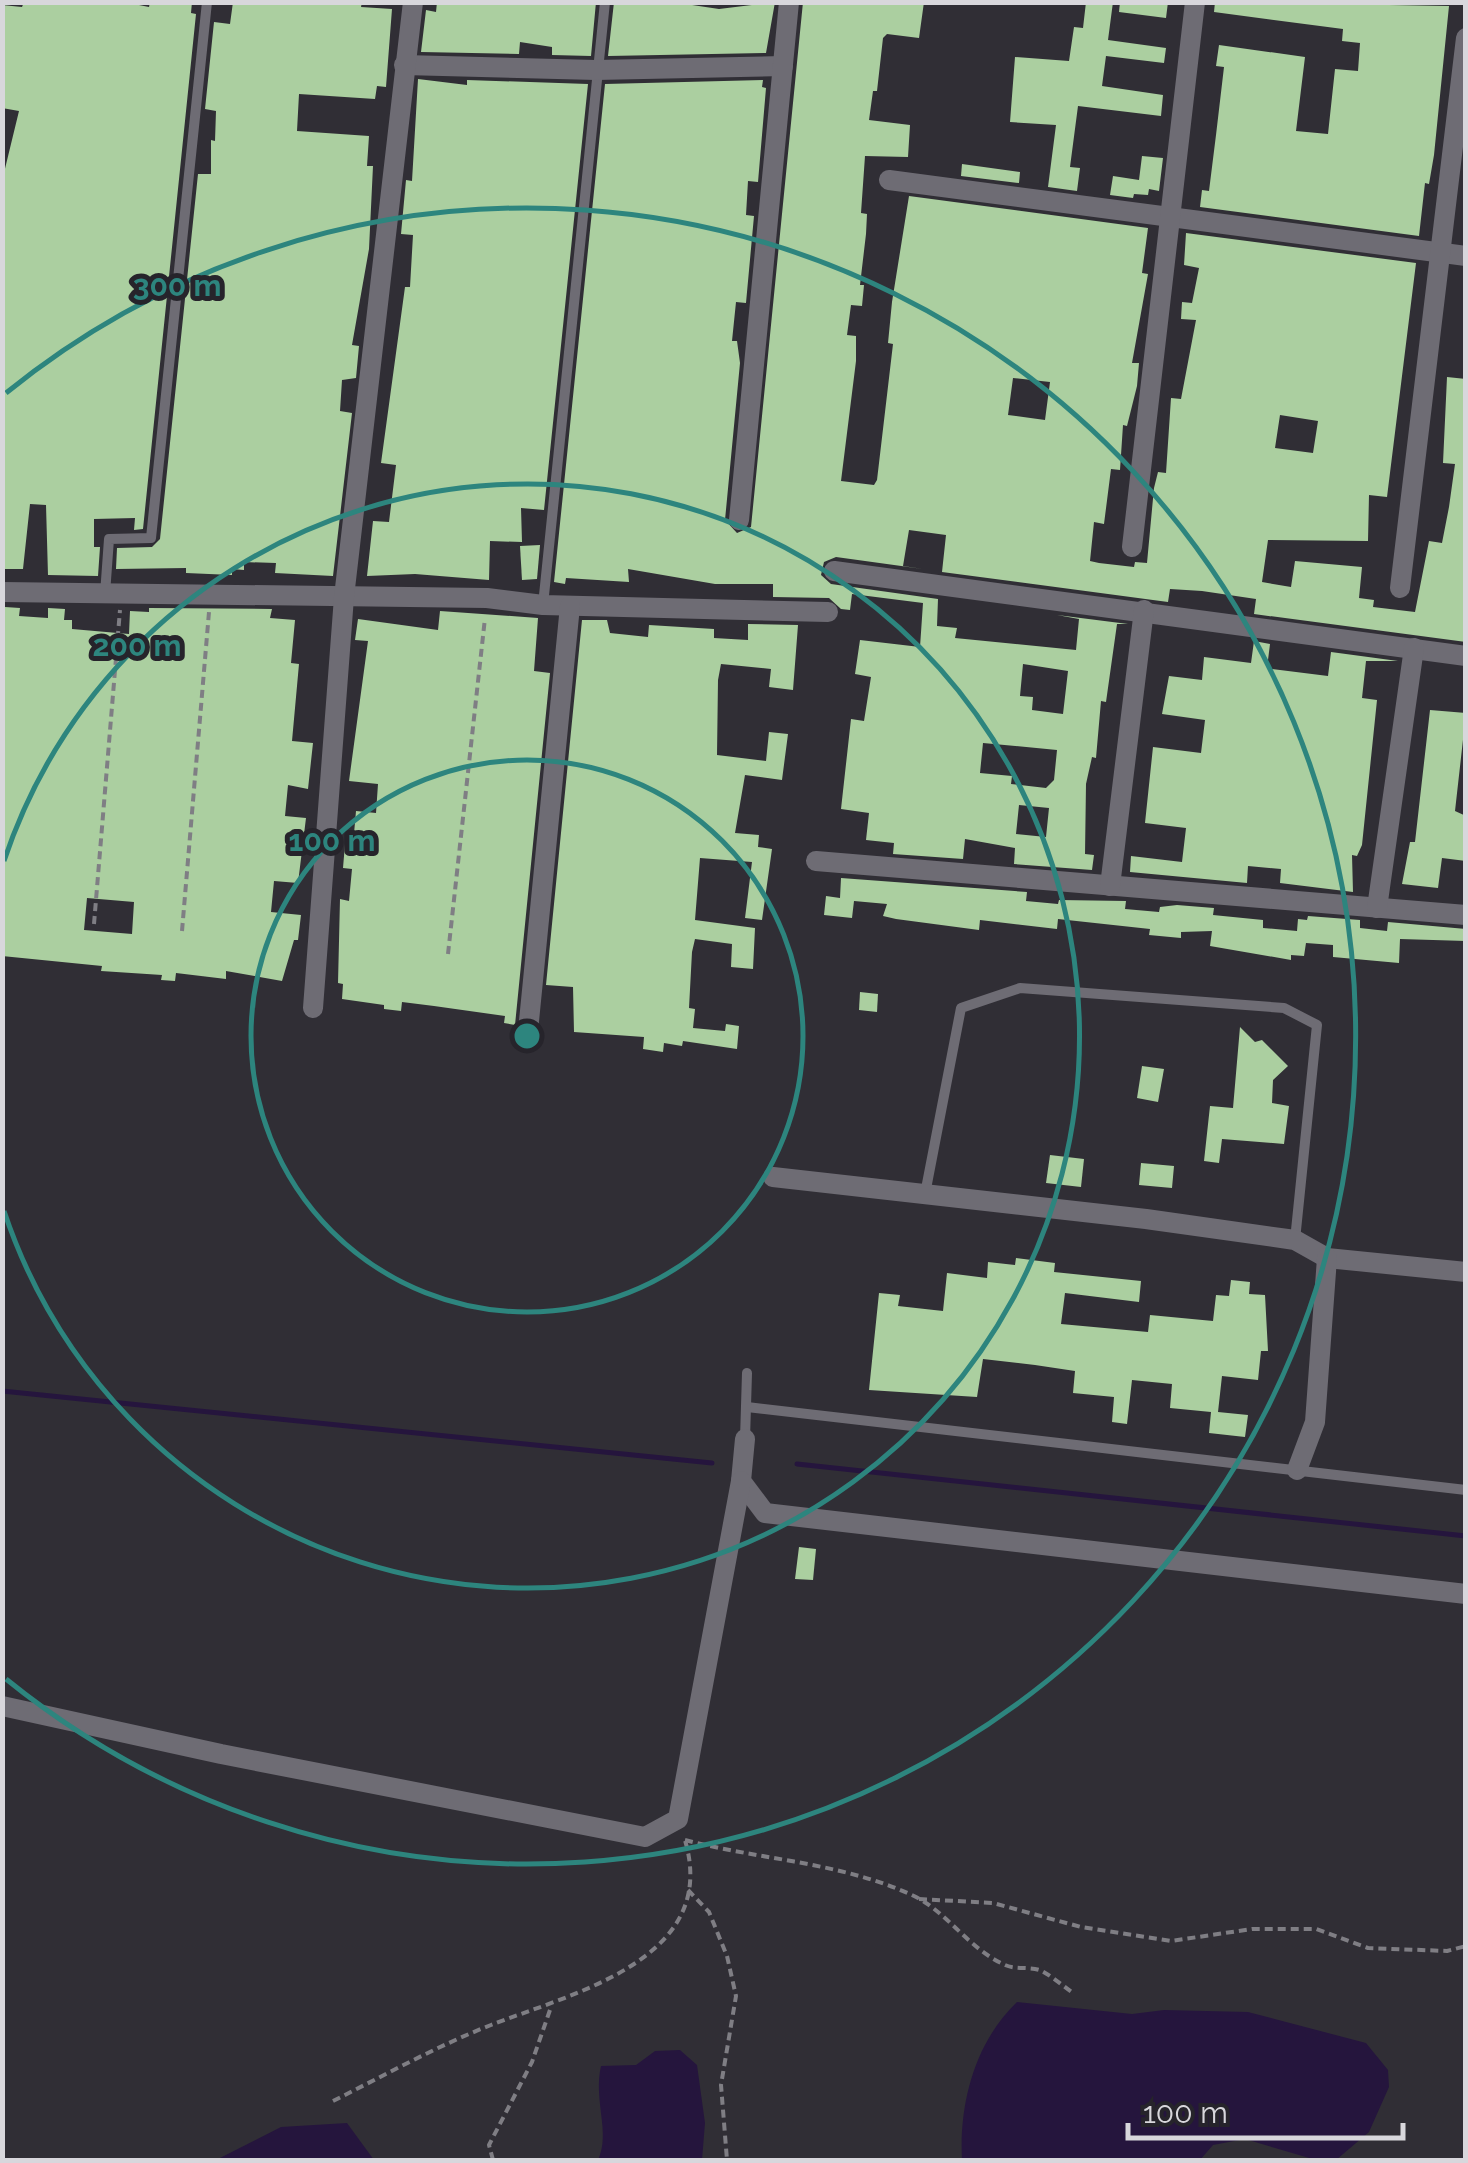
<svg xmlns="http://www.w3.org/2000/svg" width="1468" height="2163" font-family="Raleway,sans-serif">
  <style>
    .water { fill: #25153d }
    .lines { fill: none; stroke-linecap: round; stroke-linejoin: round }
    .stream { stroke: #25153d; stroke-width: 5 }
    .building { fill: #abcfa0; fill-rule: evenodd }
    .path { stroke: #7f7e84; stroke-width: 4; stroke-dasharray: 8 5; stroke-linecap: butt }
    .lane { stroke: #6e6c74; stroke-width: 10 }
    .street { stroke: #6e6c74; stroke-width: 20 }
    .ring { fill: none; stroke: #2d857e; stroke-width: 5 }
    .centre { fill: #2d857e; stroke: #26242b; stroke-width: 5 }
    .ring-label { font-size: 30px; text-anchor: middle; font-weight: bold; fill: #2d857e; stroke: #26242b; stroke-width: 10; stroke-linejoin: round; paint-order: stroke }
  </style>
  <rect width="100%" height="100%" fill="#302e35"/>
  <g class="water">
    <path d="M1017,2002L1132,2014L1164,2010L1248,2012L1366,2043L1388,2070L1389,2087L1369,2132L1336,2160H1316L1245,2139L1213,2145L1200,2160H962C959,2103 975,2042 1017,2002Z"/>
    <path d="M680,2050L697,2065L705,2123L702,2160H598C611,2133 593,2100 601,2066L636,2065L655,2051Z"/>
    <path d="M347,2123L374,2160H216L281,2127Z"/>
  </g>
  <g class="lines">
    <g class="stream">
      <path d="M2,1391L712,1463"/>
      <path d="M797,1464L1466,1536"/>
    </g>
  </g>
  <g class="building">
    <path d="M24,2H124L149,7L150,2H192L191,13L196,14L143,529L134,530L135,518L94,519V547H100L98,576L48,575L46,505L30,504L23,569H2V181L19,111L2,108V5L22,7Z"/>
    <path d="M233,2H362L361,7L392,9L386,87L377,86L375,99L299,94L297,131L369,136L367,166H373L369,249L352,345L359,346L356,378L342,380L340,411L352,413L333,576L275,573L276,563L244,562V570L232,569V575L186,573V568L116,569L117,548L152,547L160,539L198,174H211V140L215,141L216,111L205,109L214,22L230,24Z"/>
    <path d="M437,2H596L591,56L552,55V47L520,42L519,54L421,52L426,10L436,12Z"/>
    <path d="M614,2H672L719,9L775,2L766,53L608,56Z"/>
    <path d="M803,2H924L919,38L887,34L883,38L877,91H873L869,120L910,125L908,157L865,156L861,213L867,214L866,234L860,285H864L862,306L851,305L847,335L856,336V361L841,481L874,485L877,480L893,344L888,343L892,302L909,196L1148,228L1142,273L1148,274L1132,363H1139L1137,386L1127,426L1123,425L1120,470L1111,469L1104,524L1094,522L1090,561L1099,563L1134,567L1135,562L1147,563L1154,488L1158,472L1166,473L1171,398L1181,399L1196,320L1181,319L1182,302L1192,303L1199,268L1184,265L1186,233L1416,263L1387,497L1369,495L1368,541L1268,540L1262,582L1291,587L1295,561L1362,567L1359,598L1374,600L1373,607L1415,612L1429,541L1442,543L1449,507L1455,464L1443,463L1447,377L1466,379V642L1254,614L1256,599L1202,591L1170,589L1168,602L942,572L946,535L909,530L903,566L923,569L836,557L824,562L821,575L831,584L938,599L937,626L957,628L955,638L1076,650L1079,619L1057,615L1128,624H1117L1106,702L1101,701L1096,758L1092,757L1086,784L1085,854L1094,855L1092,870L1014,864L1015,848L965,839L963,859L893,854L894,843L866,840L869,813L841,809L851,719L864,721L871,677L855,674L860,640L920,647L923,603L852,594L850,610L841,609L829,598L773,597V584H715L628,569L629,582L566,578L565,584L554,582L605,84L763,80L762,87L766,88L758,182L748,181L746,215L754,216L746,303L736,302L732,341H737L740,363L725,520L737,533L751,527ZM1013,378L1050,382L1045,420L1008,415ZM1280,415L1318,421L1313,453L1275,448ZM1023,664L1068,671L1063,714L1032,710L1033,697L1020,696ZM983,743L1057,750L1054,780L1046,788L1011,784L1012,776L980,773ZM1019,805L1049,808L1046,837L1016,834Z"/>
    <path d="M1086,2H1113L1108,40L1166,48L1164,63L1106,56L1102,86L1163,95L1161,116L1078,106L1070,167L1080,168L1077,191L1048,187L1056,125L1010,122L1015,57L1069,61L1074,27L1083,28Z"/>
    <path d="M1120,2H1168L1166,18L1119,12Z"/>
    <path d="M1215,2L1449,6L1434,155L1429,184L1425,183L1419,236L1200,207L1202,190L1209,191L1216,135L1224,67L1216,66L1219,45L1305,57L1296,131L1328,134L1335,69L1358,71L1360,43L1342,41L1343,29L1214,12Z"/>
    <path d="M418,79L467,85V80L588,84L544,510L521,508L522,542L490,541L489,580L415,574L367,576L373,521L389,522L396,465L381,463L405,287H410L413,235L401,234L406,180L412,181Z"/>
    <path d="M1142,156L1163,158L1159,191L1149,189L1148,195L1134,194L1133,198L1110,195L1113,176L1139,180Z"/>
    <path d="M962,164L1020,172L1019,183L961,176Z"/>
    <path d="M540,545L537,579L522,580L520,546Z"/>
    <path d="M5,607L20,608L19,616L48,618V608L65,609L64,620H72V629L129,634L130,611L149,612V608L272,609L270,618L295,620L291,663L299,664L292,741L313,743L308,789L288,785L285,816L306,818L298,883L274,881L271,912L301,915L298,940H294L282,981L226,971V979L176,973L175,981L161,980L162,975L101,971L102,966L2,956ZM87,898L134,902L132,934L84,930Z"/>
    <path d="M440,611L538,618L534,671L550,673L515,1025L504,1023L505,1016L434,1006L402,1002L401,1011L384,1009V1005L342,999L343,984L338,983L340,899L349,901L352,869L343,868L345,844L353,845L356,811L376,813L378,784L349,781L368,641L355,640L358,619L438,630Z"/>
    <path d="M582,620H607L610,633L648,637L649,625L714,629V638L748,640V624L798,625L793,690L769,687L771,669L721,664L718,680L717,755L766,761L769,732L788,734L782,780L745,775L735,833L759,835L758,847L772,849L762,920L745,918L752,862L700,858L695,920L755,928L753,969L731,967L732,944L695,939L692,952L689,1008L695,1009L693,1028L725,1031L726,1024L739,1026L737,1049L683,1041L682,1046L664,1043L663,1052L643,1049L644,1037L574,1032L573,987L546,985Z"/>
    <path d="M1254,641L1270,644L1267,668L1272,669L1328,676L1331,652L1398,661H1366L1362,698L1377,700L1362,845L1357,856L1352,855L1353,892L1280,883L1281,869L1248,866L1247,883L1130,872L1131,856L1182,862L1186,828L1145,823L1153,747L1201,753L1205,720L1162,714L1169,676L1202,680L1204,657L1251,663Z"/>
    <path d="M1430,710L1466,713L1455,811L1466,816V861L1442,858L1438,888L1402,884L1410,842H1415Z"/>
    <path d="M841,878L1027,892L1026,901L1058,904L1059,900L1126,901L1125,909L1159,912L1160,907L1177,905L1214,908L1213,915L1263,920V928L1297,931L1298,919L1307,920L1308,916L1360,920V928L1387,931L1388,922L1466,929V941L1400,939L1399,963L1333,957V945L1306,943L1304,956L1291,955V960L1210,946L1212,931L1181,932V938L1149,935L1150,929L1058,919L1057,929L980,920L979,930L896,919L883,916L887,904L854,901L852,918L824,915L826,896L840,898Z"/>
    <path d="M860,992L878,994L877,1012L859,1010Z"/>
    <path d="M1240,1027L1255,1042L1262,1040L1288,1066L1273,1080L1272,1103L1289,1106L1284,1144L1222,1139L1219,1163L1204,1161L1210,1106L1233,1108Z"/>
    <path d="M1142,1066L1164,1069L1158,1102L1137,1098Z"/>
    <path d="M1050,1155L1084,1159L1081,1187L1046,1183Z"/>
    <path d="M1141,1163L1174,1166L1172,1188L1139,1185Z"/>
    <path d="M1016,1258L1055,1263L1054,1272L1141,1281L1139,1302L1065,1293L1061,1324L1148,1332L1150,1315L1213,1321L1216,1295L1229,1296L1231,1280L1250,1282L1249,1294L1265,1295L1268,1351H1261L1258,1380L1222,1376L1218,1412L1248,1415L1245,1437L1209,1433L1211,1412L1170,1408L1172,1384L1132,1380L1127,1424L1112,1422L1114,1397L1073,1393L1075,1371L1035,1365L983,1359L977,1397L869,1390L879,1293L900,1295L898,1306L943,1311L947,1273L987,1278L988,1262L1015,1265Z"/>
    <path d="M799,1547L816,1549L813,1580L795,1579Z"/>
  </g>
  <g class="lines">
    <g class="path">
      <path d="M94,924L120,610"/>
      <path d="M182,931L209,612"/>
      <path d="M448,954L485,618"/>
      <path d="M685,1840C760,1860 842,1862 914,1896C947,1912 969,1949 1005,1965C1016,1970 1031,1966 1042,1971C1053,1977 1063,1986 1073,1993"/>
      <path d="M688,1890L709,1912L727,1956L736,1996L721,2085L727,2160"/>
      <path d="M919,1899L993,1903L1081,1927L1171,1941L1252,1929H1316L1368,1948L1447,1951L1466,1946"/>
      <path d="M333,2101C385,2075 437,2046 491,2025C573,1993 723,1959 684,1837"/>
      <path d="M493,2160L489,2145L532,2062L551,2007"/>
    </g>
    <g class="lane">
      <path d="M105,594L109,539L151,538L207,2"/>
      <path d="M543,605L605,2"/>
      <path d="M925,1194L961,1008L1020,988L1284,1008L1317,1025L1295,1240"/>
      <path d="M747,1407L1466,1490"/>
      <path d="M745,1439L747,1373"/>
    </g>
    <g class="street">
      <path d="M404,65L596,70L783,66"/>
      <path d="M889,180L1466,256"/>
      <path d="M739,520L789,2"/>
      <path d="M1132,547L1195,2"/>
      <path d="M834,571L1466,656"/>
      <path d="M1400,588L1466,38"/>
      <path d="M2,592L487,598L543,605L828,612"/>
      <path d="M816,861L1466,915"/>
      <path d="M1110,886L1144,610"/>
      <path d="M1377,908L1414,648"/>
      <path d="M313,1008L344,597L413,2"/>
      <path d="M528,1031L570,606"/>
      <path d="M773,1177L1146,1219L1295,1240L1327,1258L1466,1272"/>
      <path d="M745,1439L741,1481L765,1513L1466,1594"/>
      <path d="M1297,1470L1315,1422L1327,1258"/>
      <path d="M2,1706L221,1754L645,1837L678,1819L741,1481"/>
    </g>
  </g>
  <g class="ring">
    <circle cx="527" cy="1036" r="276"/>
    <path d="M4 861A552 552 0 1 1 4 1211"/>
    <path d="M6 393A828 828 0 1 1 6 1679"/>
  </g>
  <circle cx="527" cy="1036" r="15" class="centre"/>
  <g class="ring-label">
    <text x="177" y="296">300 m</text>
    <text x="137" y="656">200 m</text>
    <text x="332" y="851">100 m</text>
  </g>
  <rect width="1468" height="2163" fill="none" stroke="#d8d7dc" stroke-width="10"/>
  <path d="M1128 2123v15h275v-15" fill="none" stroke="#d8d7dc" stroke-width="5"/>
  <text x="1143" y="2123" font-size="30" fill="#d8d7dc" stroke="#26242b" stroke-width="8" paint-order="stroke">100 m</text>
</svg>
